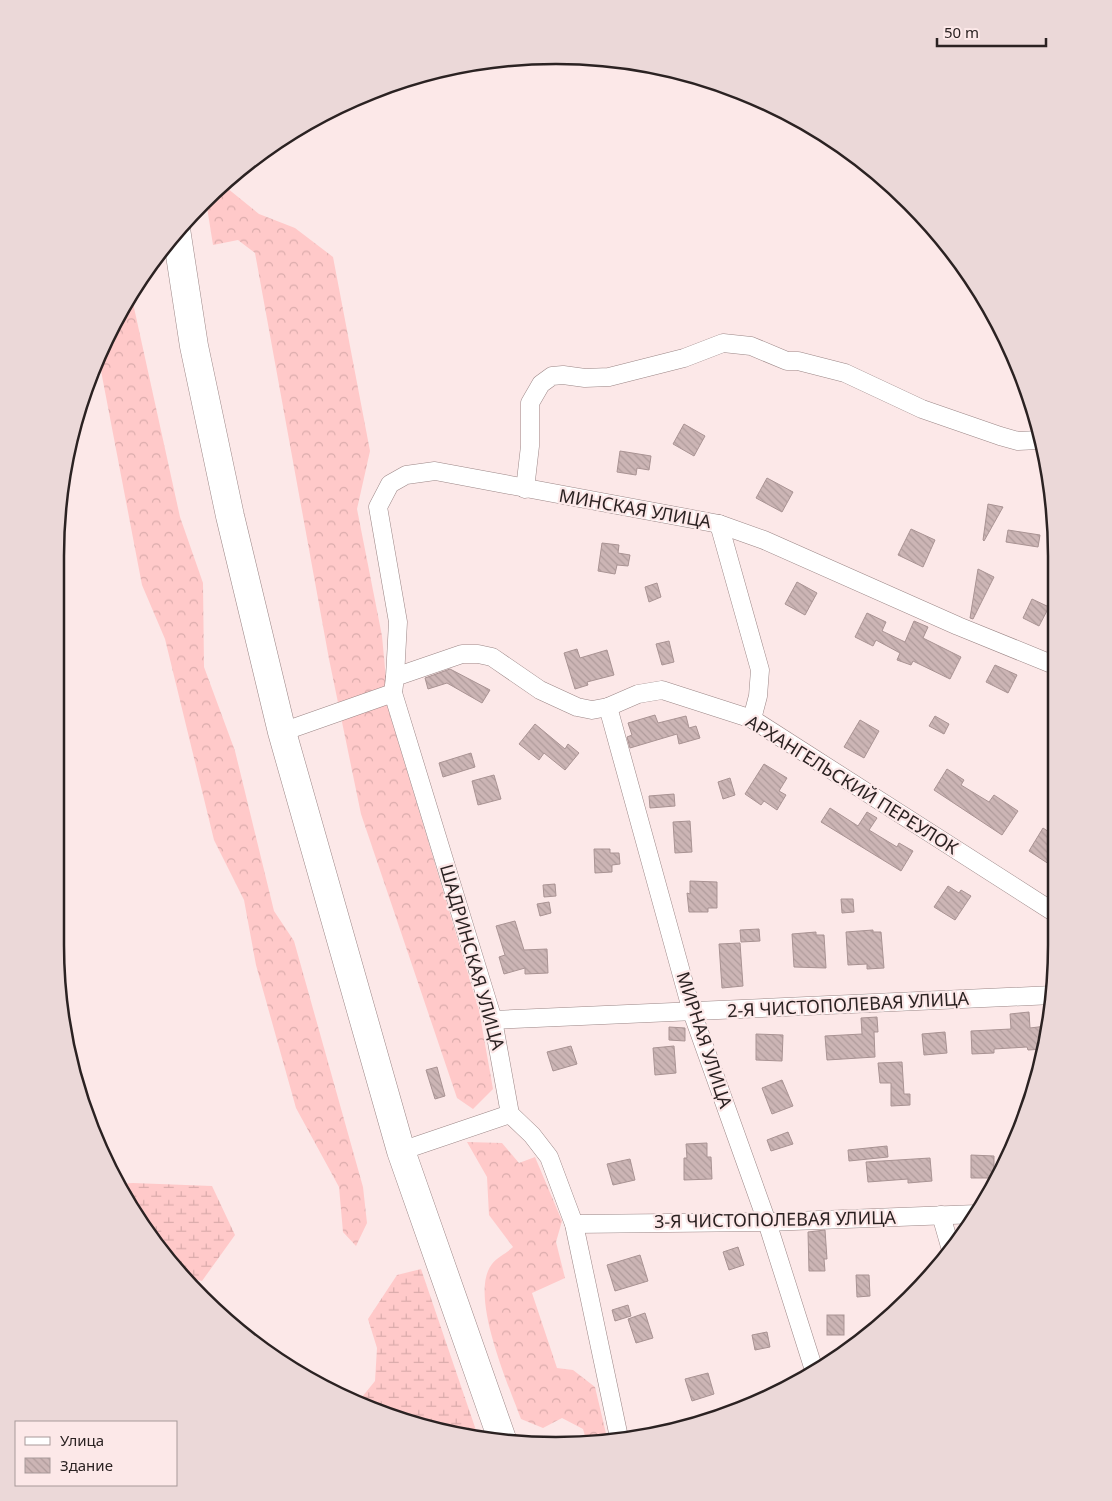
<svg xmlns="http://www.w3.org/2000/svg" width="1112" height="1501" font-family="'Noto Sans',sans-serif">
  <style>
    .forest { fill: url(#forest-crowns) }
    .wetland { fill: url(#wetland-marsh) }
    .building { fill: url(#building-back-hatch); stroke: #a99393 }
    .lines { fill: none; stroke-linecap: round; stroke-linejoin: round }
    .street-casing { stroke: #9b8686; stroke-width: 19 }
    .primary-casing { stroke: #9b8686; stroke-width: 29 }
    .street { stroke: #fff; stroke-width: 18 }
    .primary { stroke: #fff; stroke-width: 28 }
    .labels { text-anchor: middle; stroke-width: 4.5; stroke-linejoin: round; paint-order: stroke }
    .street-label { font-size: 18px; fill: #2b2222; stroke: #fce8e8 }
    .rim { fill: none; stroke: #2b2222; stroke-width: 2.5 }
  </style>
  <defs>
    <pattern id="forest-crowns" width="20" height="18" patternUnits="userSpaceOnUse" patternTransform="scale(1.25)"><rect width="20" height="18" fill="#ffc9c9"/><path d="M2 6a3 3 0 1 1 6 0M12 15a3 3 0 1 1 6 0" fill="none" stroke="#dbacac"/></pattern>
    <pattern id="wetland-marsh" width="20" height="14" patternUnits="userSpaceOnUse" patternTransform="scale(1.25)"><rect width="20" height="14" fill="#ffc9c9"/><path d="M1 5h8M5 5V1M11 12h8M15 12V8" fill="none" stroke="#dbacac"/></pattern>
    <pattern id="building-back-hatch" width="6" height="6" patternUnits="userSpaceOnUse" patternTransform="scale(1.25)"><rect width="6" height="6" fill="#ccb5b5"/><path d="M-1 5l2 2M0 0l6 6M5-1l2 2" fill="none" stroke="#af9b9b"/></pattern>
  </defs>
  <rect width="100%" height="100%" fill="#fce8e8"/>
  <g class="forest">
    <path d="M227,188L259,214L295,228L333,257L370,451L357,509L382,636L389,711L479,1010L493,1089L473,1109L457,1098L361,814L329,659L255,253L238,240L213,245L206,201L219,189Z"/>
    <path d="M131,294L180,517L203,583L204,667L235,751L274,911L294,941L363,1187L367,1223L356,1246L343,1232L339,1187L296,1108L256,965L244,900L214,840L165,639L142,585L98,355Z"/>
    <path d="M467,1142L502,1143L519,1163L535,1157L562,1221L556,1242L565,1278L532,1293L557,1368L573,1370L595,1387L608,1442L587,1443L583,1429L562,1418L543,1428L521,1419C509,1386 468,1294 492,1264C497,1257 507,1253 513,1247L489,1215L487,1177Z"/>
  </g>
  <g class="wetland">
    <path d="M133,1183L212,1186L235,1235L202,1281L187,1277L139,1223L119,1184Z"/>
    <path d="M421,1269L479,1439L459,1436L358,1402L375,1381L377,1348L368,1319L397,1275Z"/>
  </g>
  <g class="building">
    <path d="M684,424L705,436L694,456L673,444Z"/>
    <path d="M620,451L651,456L649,470L637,468L636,475L617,472Z"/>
    <path d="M767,478L793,492L782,512L756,498Z"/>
    <path d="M988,504L1003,507L984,541L983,540Z"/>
    <path d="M911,529L935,540L923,567L898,555Z"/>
    <path d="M1008,530L1040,535L1038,547L1006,542Z"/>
    <path d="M602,543L619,545L618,553L630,555L628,566L617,565L615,574L598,571Z"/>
    <path d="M978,569L994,577L973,619L970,618Z"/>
    <path d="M797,582L817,593L805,615L785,604Z"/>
    <path d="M657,583L661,597L649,602L645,587Z"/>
    <path d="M1032,599L1049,607L1039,626L1023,618Z"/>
    <path d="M867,613L886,622L882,631L905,642L914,621L928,627L923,638L961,657L950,679L913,661L911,665L897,660L900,653L876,640L873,646L855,637Z"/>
    <path d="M669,641L674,662L662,665L656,644Z"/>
    <path d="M577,649L580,658L607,650L614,675L587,682L588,685L575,689L564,653Z"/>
    <path d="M995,665L1017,675L1008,693L986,682Z"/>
    <path d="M450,669L490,690L482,703L447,683L428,689L425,678Z"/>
    <path d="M655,715L658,723L686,716L689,728L696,726L700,738L679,744L677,734L630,748L627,737L632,735L628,723Z"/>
    <path d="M935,716L949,724L944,734L929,726Z"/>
    <path d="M860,720L879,731L864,758L844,747Z"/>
    <path d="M535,724L565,749L568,744L579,753L565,770L544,753L539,760L519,744Z"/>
    <path d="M471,753L475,767L443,777L439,763Z"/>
    <path d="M764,764L787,778L779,791L786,795L777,810L764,801L761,805L745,794Z"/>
    <path d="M947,769L964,780L961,785L989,802L994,795L1018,811L1002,835L934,790Z"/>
    <path d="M494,775L501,799L478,805L472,781Z"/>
    <path d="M730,778L735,795L723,799L718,782Z"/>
    <path d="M674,794L675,806L650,808L649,796Z"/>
    <path d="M830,808L858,826L867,812L877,818L869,830L897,847L899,843L913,851L901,871L821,822Z"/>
    <path d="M690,821L692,852L675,853L673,822Z"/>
    <path d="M1043,828L1055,836V868L1029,851Z"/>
    <path d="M594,849H610V853H619L620,864L612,865V872L595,873Z"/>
    <path d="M690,881L717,882V908H708V912H689L687,893L690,894Z"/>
    <path d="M555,884L556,896L544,897L543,885Z"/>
    <path d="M948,886L959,893L961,890L971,896L955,920L934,907Z"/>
    <path d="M841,899H853L854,912L842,913Z"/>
    <path d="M549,902L551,913L540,916L537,904Z"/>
    <path d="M515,921L524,950L547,949L548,973L525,974V968L504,974L499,957L505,955L496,926Z"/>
    <path d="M759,929L760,941L741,942L740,930Z"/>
    <path d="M873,930V932H881L884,968L867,969V964L848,965L846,932Z"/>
    <path d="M816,932V935H824L826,968L794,967L792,934Z"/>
    <path d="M740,943L743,986L722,988L719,944Z"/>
    <path d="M1029,1012L1030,1028L1046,1026L1044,1049L1028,1050L1027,1047L994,1049V1053L972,1054L971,1031L1011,1029L1010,1014Z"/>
    <path d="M877,1017L878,1032H874L875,1057L827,1060L825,1036L862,1034L861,1018Z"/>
    <path d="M669,1027L685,1028V1041L669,1040Z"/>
    <path d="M945,1032L947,1053L924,1055L922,1034Z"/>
    <path d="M756,1034L783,1035L782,1061L756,1060Z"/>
    <path d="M571,1046L577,1064L553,1071L547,1052Z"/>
    <path d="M674,1046L676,1073L655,1075L653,1048Z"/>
    <path d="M902,1062L904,1094H910V1105L891,1106V1083H880L878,1063Z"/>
    <path d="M437,1067L445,1096L435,1099L426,1070Z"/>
    <path d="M782,1080L793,1106L772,1114L762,1088Z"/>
    <path d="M788,1132L793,1144L771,1151L767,1140Z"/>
    <path d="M707,1143V1157H711L712,1179L684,1180V1158H687L686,1144Z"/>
    <path d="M887,1146L888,1157L849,1161L848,1150Z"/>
    <path d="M971,1155L994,1156V1178H971Z"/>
    <path d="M930,1158L932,1181L908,1183V1179L868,1182L866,1162Z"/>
    <path d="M630,1159L635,1180L613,1185L607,1164Z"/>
    <path d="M825,1230L827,1259H824L825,1271H809L808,1232Z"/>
    <path d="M738,1247L744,1265L729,1270L723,1252Z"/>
    <path d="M640,1255L648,1281L615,1291L607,1265Z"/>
    <path d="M856,1275H869L870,1296L857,1297Z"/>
    <path d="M628,1305L631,1316L615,1321L612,1310Z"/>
    <path d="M645,1313L653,1338L636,1343L628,1319Z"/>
    <rect x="827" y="1315" width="17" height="20"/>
    <path d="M767,1332L770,1347L755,1350L752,1335Z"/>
    <path d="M708,1373L714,1394L692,1401L685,1379Z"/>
  </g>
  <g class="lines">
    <g class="street-casing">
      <g id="street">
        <path d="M525,489L530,446V403L541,384L552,376L563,375L585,378L609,377L684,358L723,343L751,346L787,361H798L845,373L922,409L1000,436L1018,441L1039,440"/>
        <path d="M719,524L760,670L758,696L752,719"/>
        <path d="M395,677L398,622L378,507L390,484L406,475L435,471L719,524L764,540L958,626L1054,665"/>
        <path d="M393,693L493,1020L510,1114L532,1135L549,1157L574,1224L620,1442"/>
        <path d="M608,707L692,1012L767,1222L814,1370"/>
        <path d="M282,732L393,693L395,677L462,654H478L492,657L540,690L577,707L592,710L608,707L638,694L662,690L752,719L1055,913"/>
        <path d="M493,1020L1053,995"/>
        <path d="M401,1151L510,1114"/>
        <path d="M941,1215L951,1250"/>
        <path d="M574,1224L767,1222L977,1214"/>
      </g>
    </g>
    <g class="primary-casing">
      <path id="primary" d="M176,229L194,346L230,516L282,732L401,1151L503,1442"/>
    </g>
    <use href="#street" class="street"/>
    <use href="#primary" class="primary"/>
  </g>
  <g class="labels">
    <g class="street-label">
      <text transform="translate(635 509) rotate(10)" y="6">МИНСКАЯ УЛИЦА</text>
      <text transform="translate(852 785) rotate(32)" y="6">АРХАНГЕЛЬСКИЙ ПЕРЕУЛОК</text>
      <text transform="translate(472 957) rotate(74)" y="6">ШАДРИНСКАЯ УЛИЦА</text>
      <text transform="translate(848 1005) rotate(-3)" y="6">2-Я ЧИСТОПОЛЕВАЯ УЛИЦА</text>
      <text transform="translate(704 1040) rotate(72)" y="6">МИРНАЯ УЛИЦА</text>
      <text transform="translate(775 1220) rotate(-1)" y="6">3-Я ЧИСТОПОЛЕВАЯ УЛИЦА</text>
    </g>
  </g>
  <path d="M0 0H1112V1501H0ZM556 64H556A492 492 0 0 1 1048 556V945A492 492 0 0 1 556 1437H556A492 492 0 0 1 64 945V556A492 492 0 0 1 556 64Z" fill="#ebd8d8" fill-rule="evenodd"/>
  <path class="rim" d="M556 64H556A492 492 0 0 1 1048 556V945A492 492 0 0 1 556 1437H556A492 492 0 0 1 64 945V556A492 492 0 0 1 556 64Z"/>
  <rect x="15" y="1421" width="162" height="65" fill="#fce8e8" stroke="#a89999"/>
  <rect x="25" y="1437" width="25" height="8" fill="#ffffff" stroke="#a89999"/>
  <text x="60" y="1446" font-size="15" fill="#2b2222">Улица</text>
  <rect x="25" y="1458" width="25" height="15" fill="url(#building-back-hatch)" stroke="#a89999"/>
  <text x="60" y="1471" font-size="15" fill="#2b2222">Здание</text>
  <path d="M937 38v8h109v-8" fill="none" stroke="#2b2222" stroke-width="2.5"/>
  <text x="944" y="38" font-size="15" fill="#2b2222" stroke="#fce8e8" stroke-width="4" paint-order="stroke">50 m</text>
</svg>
